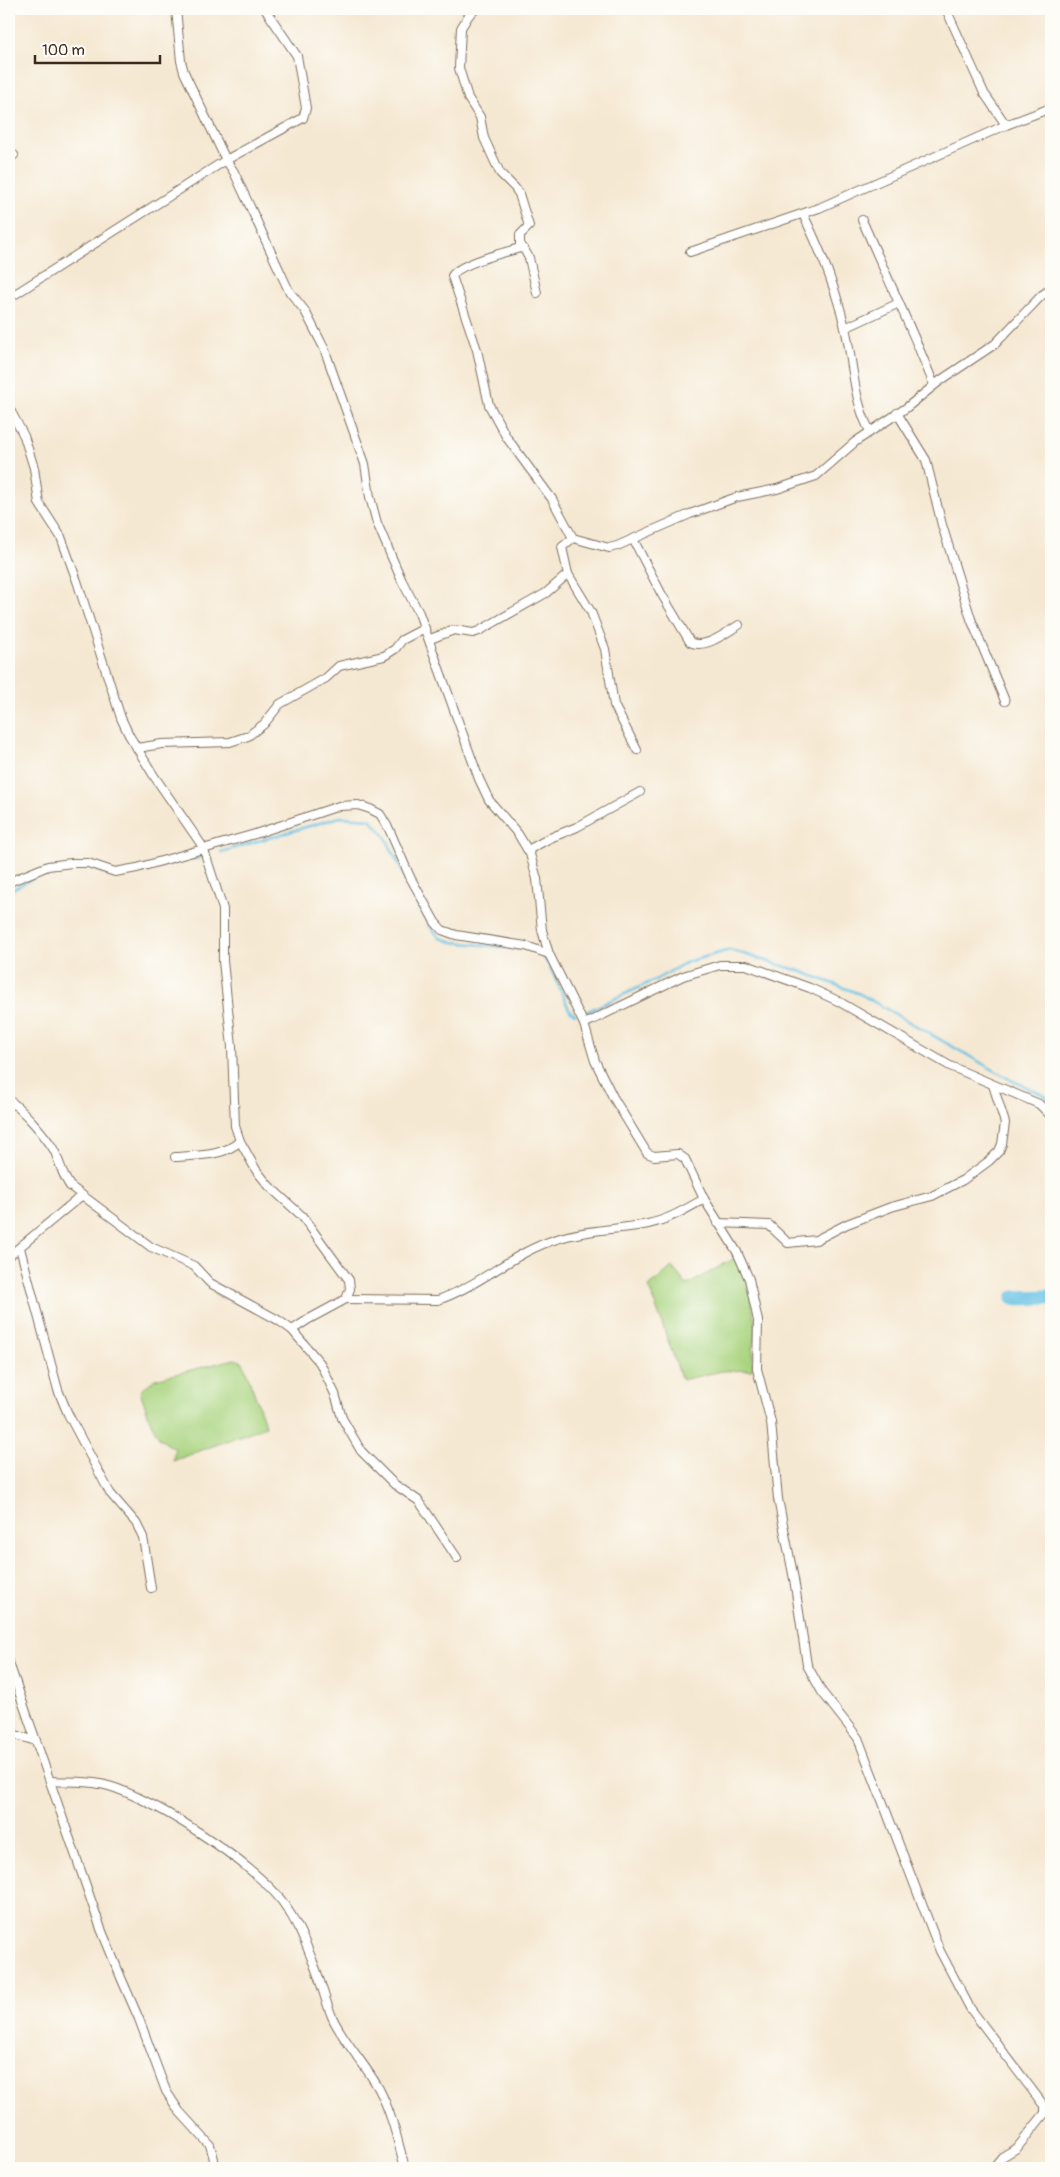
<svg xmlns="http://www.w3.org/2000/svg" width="1060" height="2177" font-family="Pangolin,sans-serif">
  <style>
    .green { fill: #a9d47f; stroke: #727f4e }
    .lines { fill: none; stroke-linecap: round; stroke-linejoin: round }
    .stream { stroke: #67c2e5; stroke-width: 2.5 }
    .river { stroke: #67c2e5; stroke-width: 15 }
    .street-casing { stroke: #7c6c5d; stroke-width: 10 }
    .street { stroke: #fff; stroke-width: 8 }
  </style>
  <rect width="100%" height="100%" fill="#fdfcf7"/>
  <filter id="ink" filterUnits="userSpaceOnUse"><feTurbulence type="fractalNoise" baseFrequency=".02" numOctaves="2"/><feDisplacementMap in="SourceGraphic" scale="10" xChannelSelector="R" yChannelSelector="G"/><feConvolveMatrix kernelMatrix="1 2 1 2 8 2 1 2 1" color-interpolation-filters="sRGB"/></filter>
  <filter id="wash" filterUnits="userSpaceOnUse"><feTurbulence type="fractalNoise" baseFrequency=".0096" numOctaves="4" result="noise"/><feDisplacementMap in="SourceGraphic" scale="20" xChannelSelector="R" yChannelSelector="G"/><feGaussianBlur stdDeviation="1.12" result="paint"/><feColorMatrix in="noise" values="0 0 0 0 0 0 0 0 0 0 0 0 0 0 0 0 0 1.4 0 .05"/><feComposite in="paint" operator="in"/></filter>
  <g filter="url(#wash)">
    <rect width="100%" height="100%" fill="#f5e8d2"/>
    <g class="green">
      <path d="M735,1258L748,1282L755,1323L752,1370L722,1371L682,1380L649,1287L672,1267L687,1285Z"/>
      <path d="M235,1359L243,1362L266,1426L173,1461L175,1449L160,1439L151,1423L140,1391L155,1379Z"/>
    </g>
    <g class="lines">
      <g class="stream">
        <path d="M221,852L340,817L370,819L385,836L429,925L440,938L453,942L519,949"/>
        <path d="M67,867H84"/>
        <path d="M97,870C122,881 143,871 168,864C178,861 189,860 199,858"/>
        <path d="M9,891L52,868"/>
        <path d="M541,954L549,965L570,1011L575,1014"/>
        <path d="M584,1013L655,980L687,962L730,950L800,971L860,994L1013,1081L1042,1094L1051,1100"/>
      </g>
      <path class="river" d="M1014,1298L1051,1297"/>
    </g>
  </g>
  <g filter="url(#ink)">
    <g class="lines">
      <g class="street-casing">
        <g id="street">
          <path d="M176,9L181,61L184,72L226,160L234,172L289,291L305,311L324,348L365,464L370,497L377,523L402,581L419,613L479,779L489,800L518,834L530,854L537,879L542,930L549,954"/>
          <path d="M476,9L469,15L461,28L459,68L468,98L480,117L484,138L500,173L515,188L519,194L529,226L520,235V248"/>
          <path d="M946,9L984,93L1006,125L1051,108"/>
          <path d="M9,158L14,155"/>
          <path d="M803,214C821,251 837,291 846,332C853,364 854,403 870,431"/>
          <path d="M862,220C886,275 912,329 934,385"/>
          <path d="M690,252L819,208L1006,125"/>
          <path d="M537,293L529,258L524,249L520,248C505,252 458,264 452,276L477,350L489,405L507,438L552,499L573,538L609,548L617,546L690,514L737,497L777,489L816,476L855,442L906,408L941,380L995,344L1042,295L1051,289"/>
          <path d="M9,298L226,160L303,118L306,108L297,56L265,9"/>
          <path d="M845,328L899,303"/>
          <path d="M9,408L24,436L34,468L39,503L61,537L77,581L121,718L129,735L154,776L203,847L223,909V961L232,1047L235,1126L240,1141L256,1170L269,1186L302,1216L349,1280L350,1289L346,1299L309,1319L292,1330L278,1320L210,1283L194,1266L151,1247L70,1186C62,1175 60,1162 54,1150C45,1135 23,1110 9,1100"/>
          <path d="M897,413L926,460L942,525L971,619L1005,701"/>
          <path d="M573,538L562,547L568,574L591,612L605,649L614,705L637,750"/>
          <path d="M633,539L661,593L690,642C705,650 725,633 739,625"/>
          <path d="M430,639L454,630L473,633L479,631L546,593L568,574"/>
          <path d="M137,748L162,744L230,742L248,736L264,724L280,704L326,678L339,666L384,656L395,649L402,640L425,628"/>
          <path d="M528,850L550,838L577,827L640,792"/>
          <path d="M9,882L48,866L72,863H88L115,872L137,868L255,834L339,806L358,805L370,809L380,814L389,829L410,877L435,922L442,930L456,935L526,946L549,954L584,1024L595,1061L613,1097L647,1153L654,1156L678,1154L685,1159L704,1199L737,1252L749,1279L758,1321L757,1369L771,1422L778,1499L794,1579L807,1665L822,1692L858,1738L940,1951L970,2008L1045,2107V2113L1017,2148L1002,2157L993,2168"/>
          <path d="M584,1024L683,976L720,965H746L810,988L838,1001L950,1066L1039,1104L1051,1116"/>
          <path d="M175,1157C196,1155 223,1157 240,1141"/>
          <path d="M718,1223L769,1225L788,1243L816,1240L847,1224L891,1207L932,1196L963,1180L989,1161L999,1151L1002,1144L1005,1123L993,1085"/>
          <path d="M20,1248L58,1390L68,1414L110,1493L136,1523L143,1537L151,1588"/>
          <path d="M9,1256L81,1196"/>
          <path d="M346,1299L438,1300C481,1285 514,1252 557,1239C587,1229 618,1230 648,1224C668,1220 686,1209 704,1199"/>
          <path d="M292,1330L320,1363L335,1394L342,1418L361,1451L394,1484L419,1501L457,1558"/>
          <path d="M9,1663L101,1929L122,1980L139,2019L166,2091L179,2111L210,2145L214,2159L211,2168"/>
          <path d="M9,1733L36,1741"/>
          <path d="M50,1781C66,1782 84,1781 100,1784C146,1792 258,1866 284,1904C296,1921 306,1943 313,1962C321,1981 325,2001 333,2019C346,2045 366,2065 379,2089C392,2114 398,2142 405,2168"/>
        </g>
      </g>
      <use href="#street" class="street"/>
    </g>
  </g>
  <rect width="1060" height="2177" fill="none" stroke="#fdfcf7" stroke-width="30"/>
  <path d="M35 55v8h125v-8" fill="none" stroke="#3b2a1e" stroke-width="2.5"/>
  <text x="42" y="55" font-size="15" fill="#3b2a1e" stroke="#fdfcf7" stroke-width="4" paint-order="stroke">100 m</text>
</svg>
